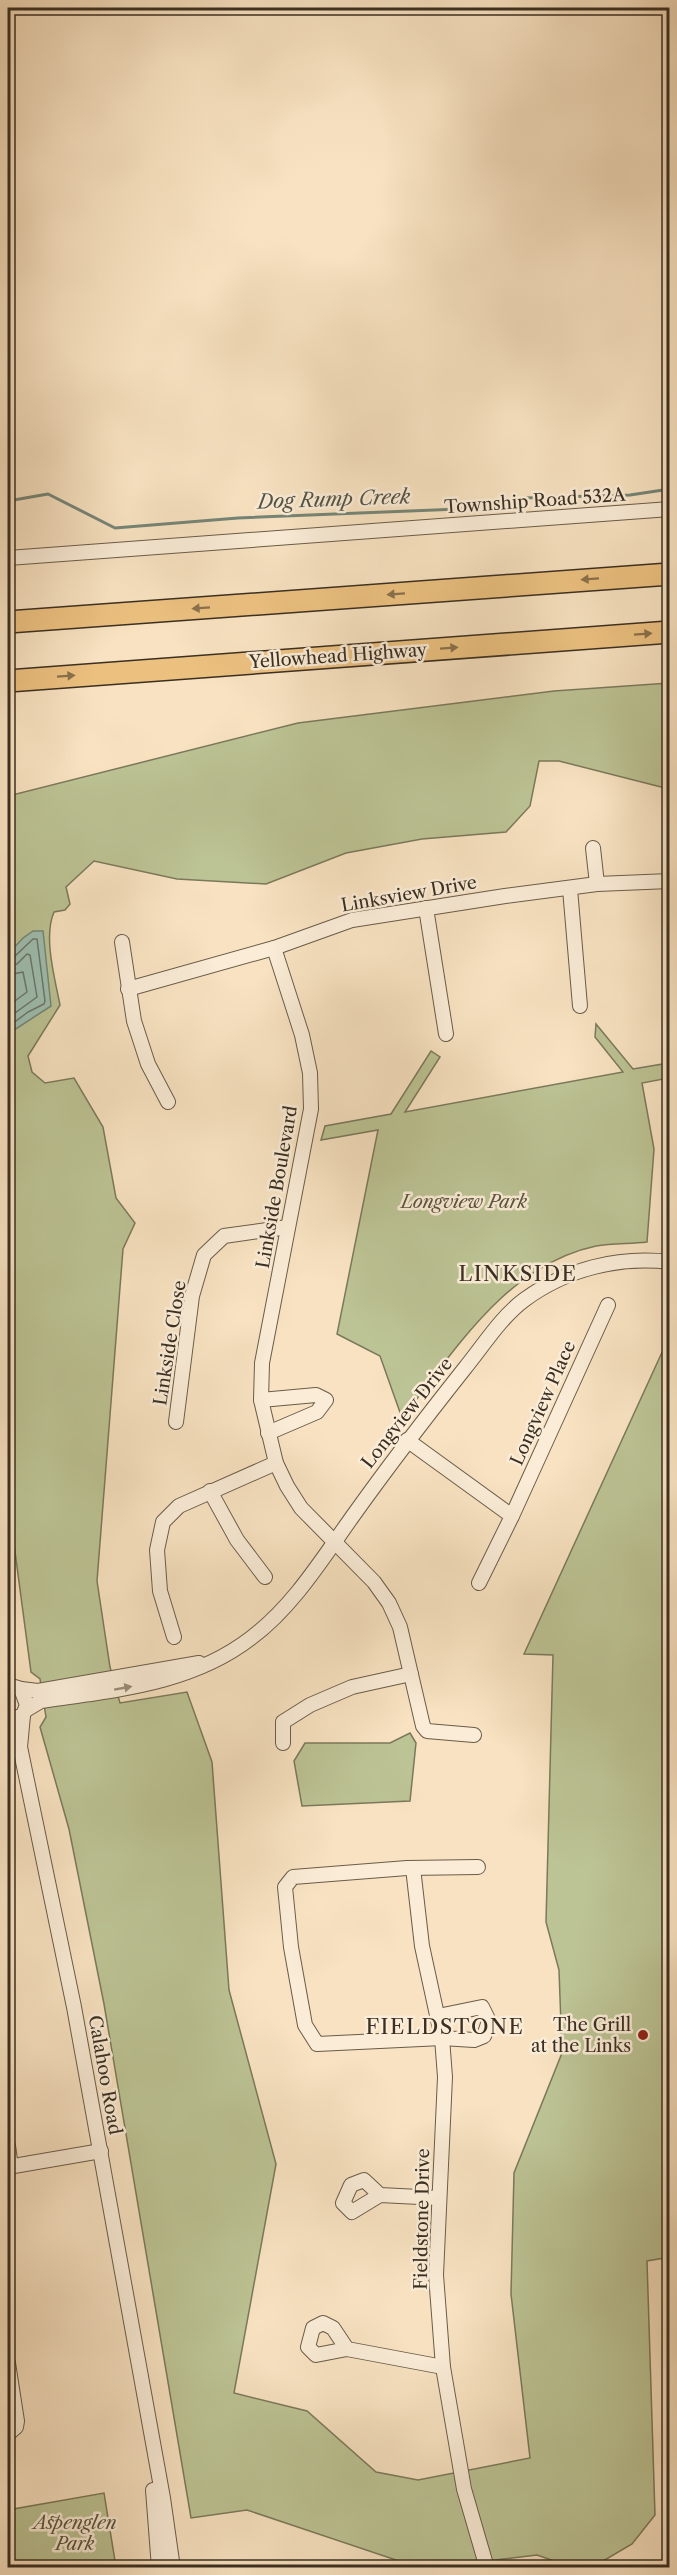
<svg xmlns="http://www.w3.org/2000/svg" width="677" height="2575" font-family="'Libre Caslon Text',serif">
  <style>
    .green { fill: #bcc394; stroke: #7b795b; stroke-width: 1.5 }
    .water { fill: #9dbeb0; stroke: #758577; stroke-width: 1.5 }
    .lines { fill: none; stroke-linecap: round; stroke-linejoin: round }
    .shore { stroke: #6c7669; stroke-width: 1.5 }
    .stream { stroke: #758577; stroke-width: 3 }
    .minor-casing { stroke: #6a5c4a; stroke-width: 16 }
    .highway-casing { stroke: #3a2f22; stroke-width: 24 }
    .minor { stroke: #faecd7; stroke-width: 14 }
    .highway { stroke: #ecc180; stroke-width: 21 }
    .oneway { fill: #8a714c }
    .oneway2 { fill: #9a8e7c }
    .poi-dot { fill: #8f2418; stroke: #faecd7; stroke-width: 2 }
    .labels { text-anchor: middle; stroke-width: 5; stroke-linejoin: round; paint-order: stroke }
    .street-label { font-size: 18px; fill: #3a2f22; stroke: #faecd7 }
    .park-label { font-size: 18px; font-style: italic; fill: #5a543e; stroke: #faecd7 }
    .poi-label { font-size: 18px; fill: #3a2f22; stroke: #faecd7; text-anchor: end }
    .water-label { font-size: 20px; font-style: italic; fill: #535346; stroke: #faecd7 }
    .quarter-label { font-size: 21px; letter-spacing: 1.5px; fill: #3a2f22; stroke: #faecd7 }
  </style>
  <rect width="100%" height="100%" fill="#f8e2c1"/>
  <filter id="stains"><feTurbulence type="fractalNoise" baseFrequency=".00333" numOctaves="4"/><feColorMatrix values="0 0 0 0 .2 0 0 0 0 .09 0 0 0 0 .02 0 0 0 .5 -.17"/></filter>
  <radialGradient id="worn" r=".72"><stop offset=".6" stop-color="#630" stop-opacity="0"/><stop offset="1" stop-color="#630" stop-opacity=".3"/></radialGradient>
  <g class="green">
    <path d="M669,683V789L559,761H539L530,806L506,832L422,839L346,853L266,884L177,879L94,861L66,887L70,904L65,910L54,912C43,937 55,979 60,1005L28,1056L32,1072L45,1083L74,1078L103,1127L116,1198L135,1223L123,1249L97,1581L110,1667L120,1703L187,1692L212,1762L229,1990L276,2164L234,2393L307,2411L376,2472L418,2480L530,2458L511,2294L514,2173L562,2053L559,1970L546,1922L553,1655L524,1654L669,1337L670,2257L647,2261L655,2515L632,2544L593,2567H572L537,2555L435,2567L399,2561L247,2510L191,2518L104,2004L69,1829L40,1727L46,1717L40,1679L31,1672L8,1499V796L298,723L554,691Z"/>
    <path d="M596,1024L633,1069L669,1063V1078L642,1083L654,1149L647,1242C630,1244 613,1243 596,1246C506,1265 455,1351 402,1418L380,1356L337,1334L378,1130L321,1140L325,1126L391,1114L431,1051L440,1057L405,1112L623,1072L595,1037Z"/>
    <path d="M410,1733L416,1743L410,1801L302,1806L294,1761L305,1743H390Z"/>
    <path d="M104,2493L116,2567H8V2510Z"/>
  </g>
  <path class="water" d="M33,931H43L51,1006L8,1034V954L23,938Z"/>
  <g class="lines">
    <g class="shore">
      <path d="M8,958L14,957L33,939H37L45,1001L44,1004L28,1012L8,1027"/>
      <path d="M8,966L17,964L27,954L30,955L37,997L8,1018"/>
      <path d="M8,975L23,972L27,992L8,1006"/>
    </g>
    <path class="stream" d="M8,501L48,494L115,528L238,518L459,509L523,498L630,495L670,489"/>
    <g class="minor-casing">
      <g id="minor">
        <path d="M8,558L670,509"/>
        <path d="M593,848L597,884"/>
        <path d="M570,889L580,1006"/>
        <path d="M426,908L446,1034"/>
        <path d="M122,942L134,1021L148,1064L168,1102"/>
        <path d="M274,948L302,1035L310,1073L311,1109L262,1363L261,1400L276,1463L287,1486L301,1508L374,1582L389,1603L400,1627L423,1726L427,1731L474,1735"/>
        <path d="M128,989L274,948L352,920L505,896L597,884L670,881"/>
        <path d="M261,1400L316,1395L326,1400L317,1412L268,1433"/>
        <path d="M176,1422L192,1296L204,1255L224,1236L288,1227"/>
        <path d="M407,1440L512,1516"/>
        <path d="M210,1491L237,1540L265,1577"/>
        <path d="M479,1583L512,1516L608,1305"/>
        <path d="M174,1637L160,1591L157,1550L163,1522L179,1506L276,1463"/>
        <path d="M8,1685L21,1689L27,1705L23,1715L8,1721"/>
        <path d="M21,1689L38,1691L199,1663"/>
        <path d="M26,1710L41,1701C114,1690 190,1685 251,1638C294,1606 324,1556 355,1513C390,1464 427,1416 465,1368C483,1346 501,1317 524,1300C566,1269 618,1256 670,1262"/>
        <path d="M23,1715L20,1747L74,2007L163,2498L173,2568"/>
        <path d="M283,1743V1722L310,1705L352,1687L411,1674"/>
        <path d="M413,1868L422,1946L442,2038L445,2077L436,2275L443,2367L464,2489L487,2568"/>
        <path d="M438,2016L482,2007L489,2021L484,2036L474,2040L442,2038L317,2044L305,2025L291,1947L285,1887L293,1877L407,1868L478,1867"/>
        <path d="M8,2146L11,2167"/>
        <path d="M8,2167L101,2151"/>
        <path d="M380,2195L364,2180L351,2185L343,2203L352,2212L380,2195L439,2198"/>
        <path d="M347,2349L333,2328L323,2323L313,2328L308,2347L316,2355L347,2349L443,2367"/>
        <path d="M8,2363L17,2421L16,2427L8,2434"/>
        <path d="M153,2490L159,2568"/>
      </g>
    </g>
    <g class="highway-casing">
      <g id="highway">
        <path d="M8,622L670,574"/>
        <path d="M8,681L670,632"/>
      </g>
    </g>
    <use href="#minor" class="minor"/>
    <use href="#highway" class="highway"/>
  </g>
  <defs><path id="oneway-solid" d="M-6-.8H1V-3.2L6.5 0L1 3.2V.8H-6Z" transform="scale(1.5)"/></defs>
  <g class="oneway">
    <use href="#oneway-solid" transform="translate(590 579) rotate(176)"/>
    <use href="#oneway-solid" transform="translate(396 594) rotate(176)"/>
    <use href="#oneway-solid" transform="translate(201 608) rotate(176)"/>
    <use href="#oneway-solid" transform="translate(643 634) rotate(-4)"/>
    <use href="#oneway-solid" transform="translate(449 648) rotate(-4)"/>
    <use href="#oneway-solid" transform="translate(66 676) rotate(-4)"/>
  </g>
  <use class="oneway2" href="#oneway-solid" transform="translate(123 1688) rotate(-10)"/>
  <circle class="poi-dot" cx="643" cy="2035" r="6"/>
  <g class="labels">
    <g class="street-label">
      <text transform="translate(535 501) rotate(-4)" y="6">Township Road 532A</text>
      <text transform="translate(338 656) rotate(-4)" y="6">Yellowhead Highway</text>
      <text transform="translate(409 894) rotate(-10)" y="6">Linksview Drive</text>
      <text transform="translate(277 1187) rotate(-80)" y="6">Linkside Boulevard</text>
      <text transform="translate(170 1343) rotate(-81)" y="6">Linkside Close</text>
      <text transform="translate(543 1403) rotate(-66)" y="6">Longview Place</text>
      <text transform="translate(407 1413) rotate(-52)" y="6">Longview Drive</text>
      <text transform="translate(105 2075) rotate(80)" y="6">Calahoo Road</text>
      <text transform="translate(422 2219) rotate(-89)" y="6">Fieldstone Drive</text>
    </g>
    <g class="park-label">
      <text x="464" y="1208">Longview Park</text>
      <text x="75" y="2529">Aspenglen<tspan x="75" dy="21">Park</tspan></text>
    </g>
    <g class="poi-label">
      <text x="631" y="2031">The Grill<tspan x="631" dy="21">at the Links</tspan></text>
    </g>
    <g class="water-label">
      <text transform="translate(334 499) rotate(-2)" y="7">Dog Rump Creek</text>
    </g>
    <g class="quarter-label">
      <text x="518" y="1281">LINKSIDE</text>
      <text x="445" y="2034">FIELDSTONE</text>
    </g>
  </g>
  <rect width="677" height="2575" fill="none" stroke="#f8e2c1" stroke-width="30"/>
  <rect x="9" y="9" width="659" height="2557" fill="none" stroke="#3a2f22" stroke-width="3"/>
  <rect x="15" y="15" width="647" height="2545" fill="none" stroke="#3a2f22" stroke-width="1.5"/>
  <rect width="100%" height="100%" filter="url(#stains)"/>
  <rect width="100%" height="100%" fill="url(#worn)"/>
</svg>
